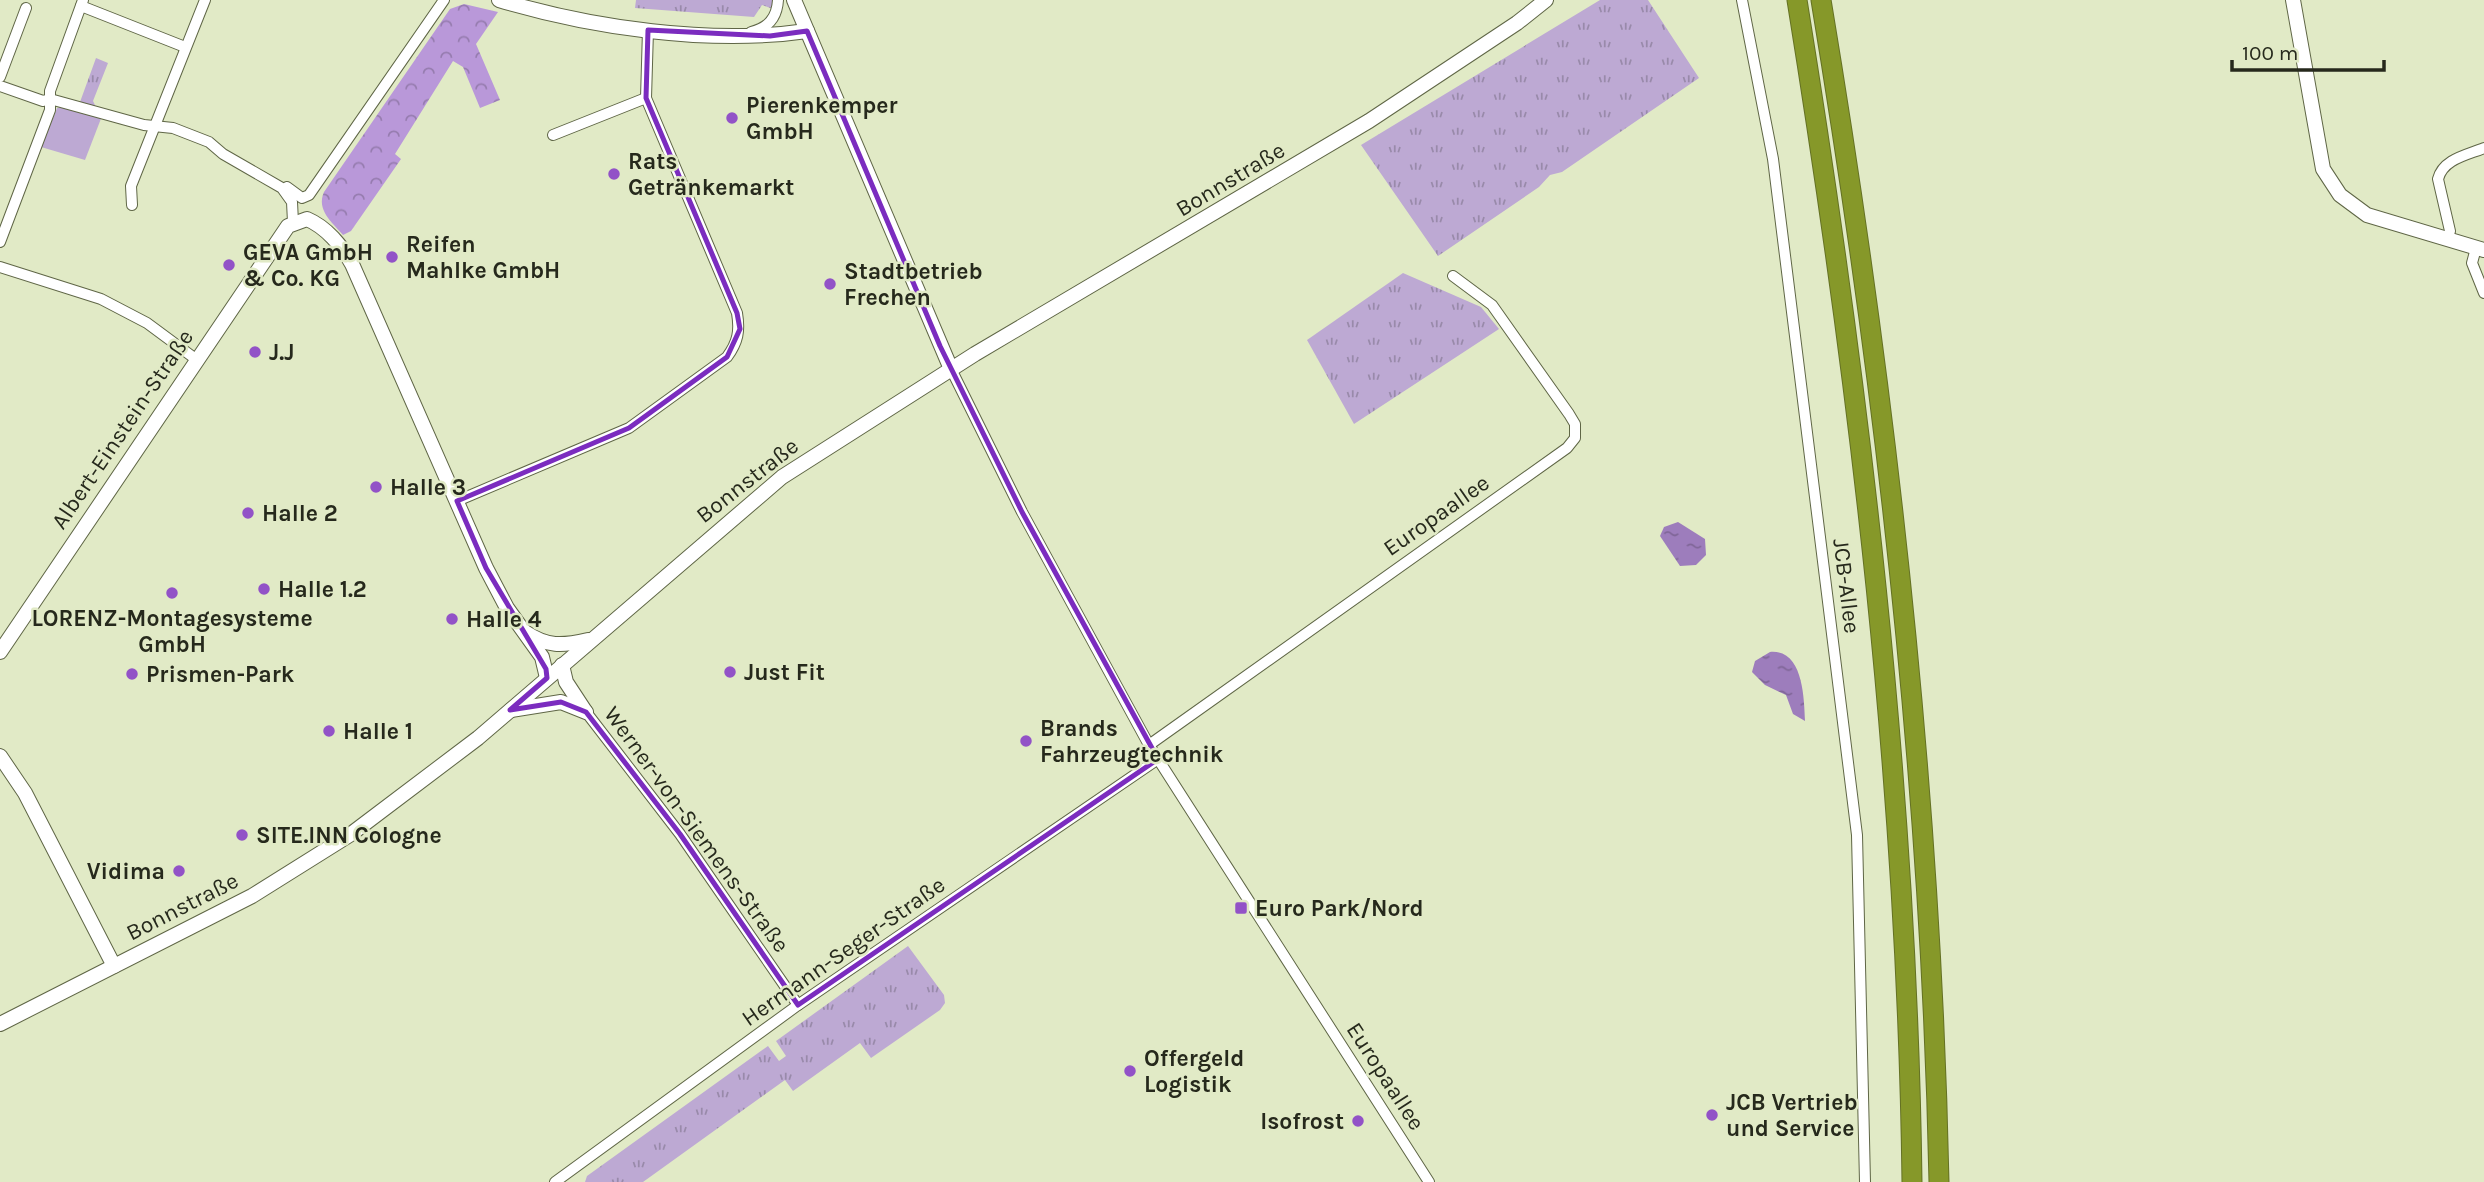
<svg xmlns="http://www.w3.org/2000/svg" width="2484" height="1182" font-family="Karla,sans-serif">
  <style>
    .grass { fill: url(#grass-tufts) }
    .forest { fill: url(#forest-crowns) }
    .park { fill: #bda9d3 }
    .water { fill: url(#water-ripples) }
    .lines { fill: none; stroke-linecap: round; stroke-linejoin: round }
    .street-casing { stroke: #5f6646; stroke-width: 12 }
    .secondary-casing { stroke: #5f6646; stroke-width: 16 }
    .highway-casing { stroke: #647124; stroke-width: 21 }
    .street { stroke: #fff; stroke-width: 10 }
    .secondary { stroke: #fff; stroke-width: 14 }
    .highway { stroke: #869829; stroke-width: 19 }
    .marked { fill: none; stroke: #7b2cbf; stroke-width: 5; stroke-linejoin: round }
    .poi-dot { fill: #9252c7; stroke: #e1eac6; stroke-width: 2.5 }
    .labels { text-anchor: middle; stroke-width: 5; stroke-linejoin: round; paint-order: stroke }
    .poi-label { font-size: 23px; font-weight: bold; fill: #26291c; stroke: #e1eac6; text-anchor: start }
    .street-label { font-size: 23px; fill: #26291c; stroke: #e1eac6 }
  </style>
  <defs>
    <pattern id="grass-tufts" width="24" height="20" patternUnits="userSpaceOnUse" patternTransform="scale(1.75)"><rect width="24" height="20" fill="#bda9d3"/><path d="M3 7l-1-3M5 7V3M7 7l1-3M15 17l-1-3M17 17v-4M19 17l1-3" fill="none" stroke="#998aaa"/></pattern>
    <pattern id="forest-crowns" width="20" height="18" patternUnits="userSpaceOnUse" patternTransform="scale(1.75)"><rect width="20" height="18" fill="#b998d9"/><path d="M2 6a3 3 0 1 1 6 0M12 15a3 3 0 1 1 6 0" fill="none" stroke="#967caf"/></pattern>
    <pattern id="water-ripples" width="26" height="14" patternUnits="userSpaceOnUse" patternTransform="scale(1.75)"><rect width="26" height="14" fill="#9d7dbc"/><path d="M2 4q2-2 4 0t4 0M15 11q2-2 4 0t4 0" fill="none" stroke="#806698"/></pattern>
  </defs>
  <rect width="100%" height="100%" fill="#e1eac6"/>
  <g class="grass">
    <path d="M636,0H775L773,9L762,5L754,17L635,8Z"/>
    <path d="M1600,0H1648L1699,78L1562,172L1550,175L1539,187L1438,256L1361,145Z"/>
    <path d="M96,58L108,63L93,101L96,107L80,102Z"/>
    <path d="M1403,273L1481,307L1499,329L1354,424L1307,340Z"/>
    <path d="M908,946L944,995L945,1003L940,1010L871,1058L860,1043L793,1091L785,1080L643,1182H585L587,1176L768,1046L779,1061L786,1056L776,1041Z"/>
  </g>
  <path class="forest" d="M464,4L498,12L476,44L500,100L480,108L463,67L453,61L395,154L401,159L351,231L343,235C332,222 316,210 324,192L450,9Z"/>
  <path class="park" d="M65,106L102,116L85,160L41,147L57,108Z"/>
  <g class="water">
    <path d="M1678,522L1705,539L1706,555L1696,565L1680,566L1660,536L1664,527Z"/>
    <path d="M1770,652C1803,649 1804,697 1805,721L1793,714L1786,695L1765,685L1752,672L1755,661Z"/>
  </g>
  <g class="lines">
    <g class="street-casing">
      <g id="street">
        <path d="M1742,0L1773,159L1857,835L1865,1182"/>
        <path d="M81,6L185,47"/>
        <path d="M751,32C768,28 777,18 778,0"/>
        <path d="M0,77L26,8"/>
        <path d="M0,86L43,101L50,99L144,125L173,128L209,142L223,154L282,188L292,202L293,222"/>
        <path d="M553,135L646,98"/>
        <path d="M287,187L302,198L309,195L444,0"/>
        <path d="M132,205L131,186L205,0"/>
        <path d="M2448,238L2450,231L2438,179C2443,159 2467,155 2484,148"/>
        <path d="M0,242L50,110V91L83,0"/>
        <path d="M2476,248L2472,263L2484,293"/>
        <path d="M0,267L101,299L147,323L197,360"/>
        <path d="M951,369L1022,512L1149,745L1429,1182"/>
        <path d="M457,501L629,428L727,357C738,342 740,331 737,313L646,98L648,30"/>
        <path d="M586,712L680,834L798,1005"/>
        <path d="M1149,745L1567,448L1575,438V424L1569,414L1492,305L1453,276"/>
        <path d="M555,1182L798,1005L1158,759"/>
      </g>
    </g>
    <g class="secondary-casing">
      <g id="secondary">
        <path d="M499,0C593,28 710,45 807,31"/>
        <path d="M794,0L951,369"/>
        <path d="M2293,0L2323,169L2340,195L2367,215L2484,250"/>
        <path d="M525,632C547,647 562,646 588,640"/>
        <path d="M0,652L288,226L307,219C326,227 342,246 352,264L486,568L507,608L542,657L547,678"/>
        <path d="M562,665L566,682L585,711"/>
        <path d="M511,710L561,702L586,712"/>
        <path d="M0,756L25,793L114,966"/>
        <path d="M0,1024L252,896L351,834L478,738L782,477L975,354L1369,121L1517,23L1546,0"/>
      </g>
    </g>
    <g class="highway-casing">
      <g id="highway">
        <path d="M1797,0C1860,390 1907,786 1912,1182"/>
        <path d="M1821,0C1886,390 1931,787 1939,1182"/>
      </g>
    </g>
    <use href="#street" class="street"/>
    <use href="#secondary" class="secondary"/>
    <use href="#highway" class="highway"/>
  </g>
  <path class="marked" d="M648,30L770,36L807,31L940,346L1022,512L1158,759L798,1005L680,834L586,712L561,702L510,710L547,678L546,669L486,568L457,501L629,428L727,357L740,329L737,313L646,98Z"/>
  <g class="poi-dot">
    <circle cx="732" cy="118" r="7"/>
    <circle cx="614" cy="174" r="7"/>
    <circle cx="392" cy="257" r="7"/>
    <circle cx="229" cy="265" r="7"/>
    <circle cx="830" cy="284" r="7"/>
    <circle cx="255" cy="352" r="7"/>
    <circle cx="376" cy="487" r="7"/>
    <circle cx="248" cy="513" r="7"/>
    <circle cx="264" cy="589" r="7"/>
    <circle cx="172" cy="593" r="7"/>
    <circle cx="452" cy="619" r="7"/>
    <circle cx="730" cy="672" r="7"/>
    <circle cx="132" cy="674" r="7"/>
    <circle cx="329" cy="731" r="7"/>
    <circle cx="1026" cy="741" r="7"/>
    <circle cx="242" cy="835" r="7"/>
    <circle cx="179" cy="871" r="7"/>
    <rect x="1234" y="901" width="14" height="14" rx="3.5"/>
    <circle cx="1130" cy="1071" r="7"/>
    <circle cx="1712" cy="1115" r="7"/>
    <circle cx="1358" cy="1121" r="7"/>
  </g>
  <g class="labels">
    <g class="poi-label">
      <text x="746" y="113">Pierenkemper<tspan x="746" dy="26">GmbH</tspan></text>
      <text x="628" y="169">Rats<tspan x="628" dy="26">Getränkemarkt</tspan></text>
      <text x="406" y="252">Reifen<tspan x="406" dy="26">Mahlke GmbH</tspan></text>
      <text x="243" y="260">GEVA GmbH<tspan x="243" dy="26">&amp; Co. KG</tspan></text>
      <text x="844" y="279">Stadtbetrieb<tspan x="844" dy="26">Frechen</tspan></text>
      <text x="269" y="360">J.J</text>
      <text x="390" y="495">Halle 3</text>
      <text x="262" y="521">Halle 2</text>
      <text x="278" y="597">Halle 1.2</text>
      <text x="172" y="626" text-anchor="middle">LORENZ-Montagesysteme<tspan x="172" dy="26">GmbH</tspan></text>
      <text x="466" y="627">Halle 4</text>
      <text x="744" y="680">Just Fit</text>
      <text x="146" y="682">Prismen-Park</text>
      <text x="1040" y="736">Brands<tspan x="1040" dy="26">Fahrzeugtechnik</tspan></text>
      <text x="343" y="739">Halle 1</text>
      <text x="256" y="843">SITE.INN Cologne</text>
      <text x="165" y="879" text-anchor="end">Vidima</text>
      <text x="1255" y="916">Euro Park/Nord</text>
      <text x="1144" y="1066">Offergeld<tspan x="1144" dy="26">Logistik</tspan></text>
      <text x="1726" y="1110">JCB Vertrieb<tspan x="1726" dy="26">und Service</tspan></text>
      <text x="1344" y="1129" text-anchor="end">Isofrost</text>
    </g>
    <g class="street-label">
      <text transform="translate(1230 179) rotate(-31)" y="8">Bonnstraße</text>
      <text transform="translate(122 429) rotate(-56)" y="8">Albert-Einstein-Straße</text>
      <text transform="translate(747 480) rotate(-38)" y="8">Bonnstraße</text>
      <text transform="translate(1436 515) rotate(-35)" y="8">Europaallee</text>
      <text transform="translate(1847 586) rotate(83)" y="8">JCB-Allee</text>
      <text transform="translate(697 829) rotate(54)" y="8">Werner-von-Siemens-Straße</text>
      <text transform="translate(182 906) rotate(-27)" y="8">Bonnstraße</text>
      <text transform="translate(843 951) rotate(-35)" y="8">Hermann-Seger-Straße</text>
      <text transform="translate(1386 1076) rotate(57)" y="8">Europaallee</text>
    </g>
  </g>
  <path d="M2232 60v10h152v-10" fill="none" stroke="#26291c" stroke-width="3.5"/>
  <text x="2242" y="60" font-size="21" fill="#26291c" stroke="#e1eac6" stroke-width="5" paint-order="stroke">100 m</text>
</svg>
